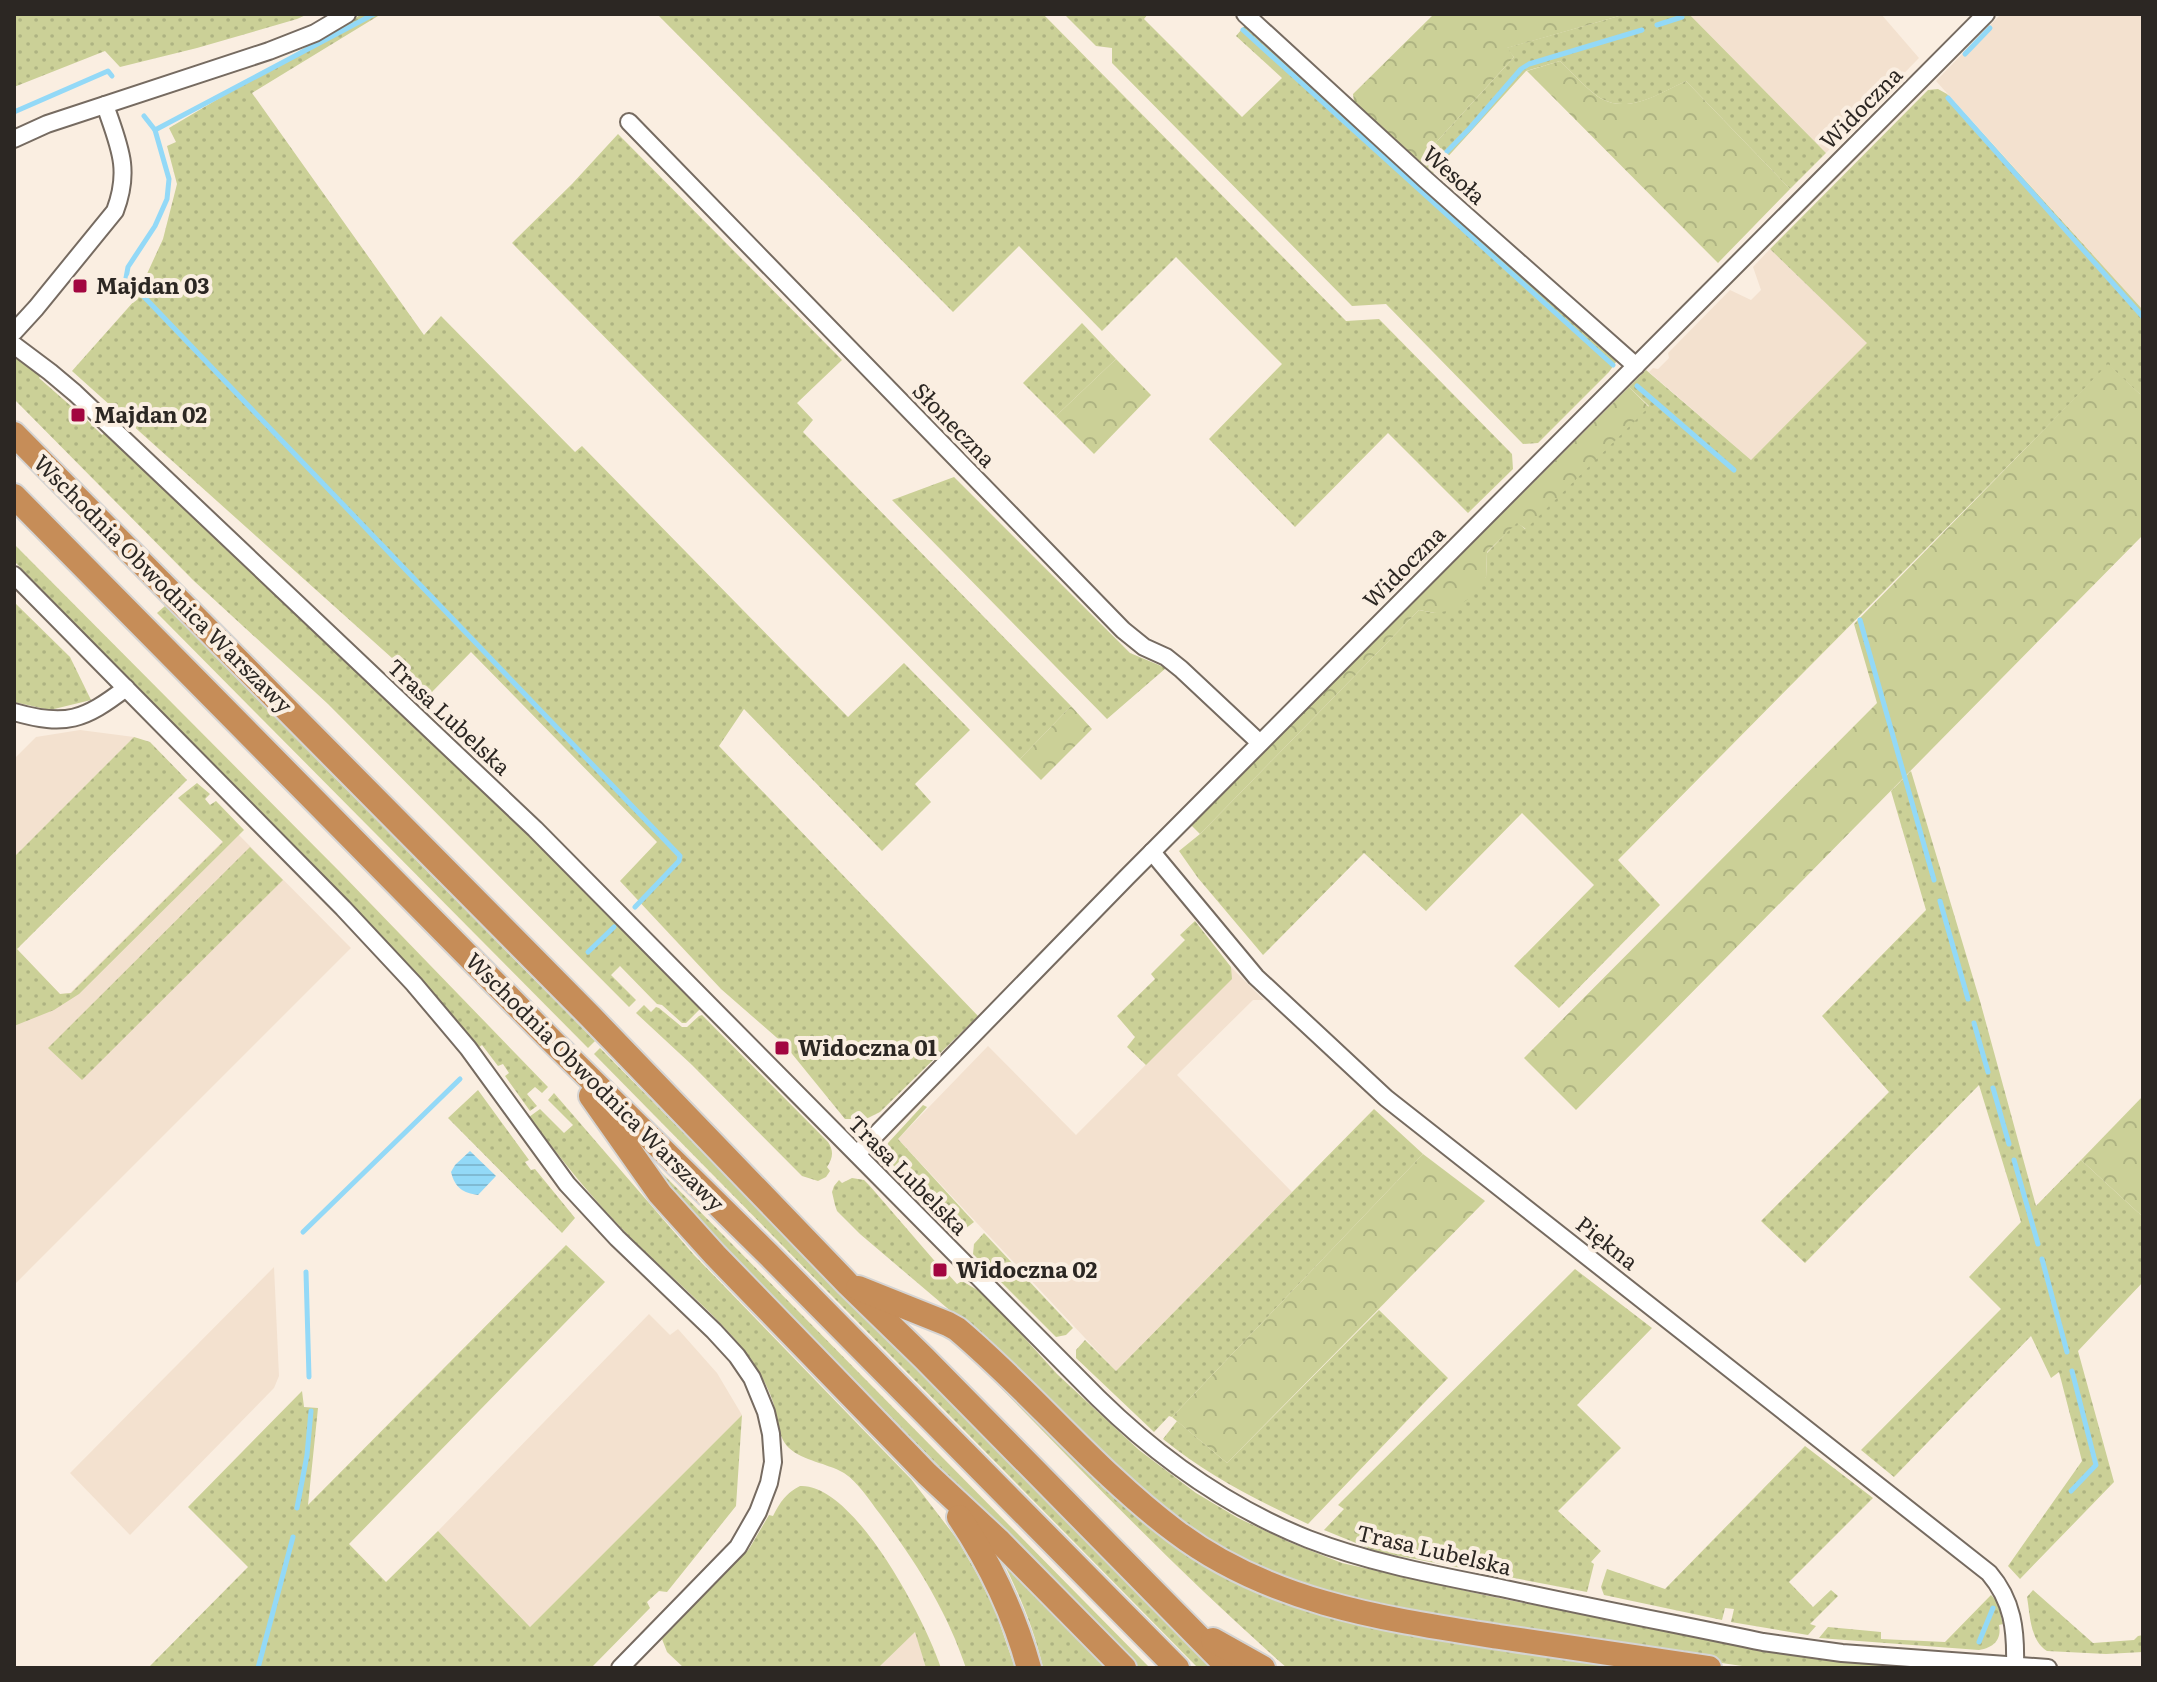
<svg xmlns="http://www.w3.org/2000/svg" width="2157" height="1682" font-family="Literata,serif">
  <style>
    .built { fill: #f3e1cf }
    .grass { fill: url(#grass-dots) }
    .forest { fill: url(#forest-crowns) }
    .water { fill: url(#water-rules) }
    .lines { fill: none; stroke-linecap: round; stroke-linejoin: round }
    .stream { stroke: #93d9f7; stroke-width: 5 }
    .minor-casing { stroke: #766b61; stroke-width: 20 }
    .highway-casing { stroke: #d5d4d3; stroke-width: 28 }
    .minor { stroke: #fff; stroke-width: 16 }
    .highway { stroke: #c68d58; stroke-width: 24 }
    .poi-dot { fill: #a20640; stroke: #faeee1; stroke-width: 3 }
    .labels { text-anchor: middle; stroke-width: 8; stroke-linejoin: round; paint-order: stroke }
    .street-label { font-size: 22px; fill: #2c2723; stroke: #faeee1 }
    .poi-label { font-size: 22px; font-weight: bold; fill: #2c2723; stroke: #faeee1; text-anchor: start }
  </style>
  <defs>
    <pattern id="grass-dots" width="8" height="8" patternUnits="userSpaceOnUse" patternTransform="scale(2)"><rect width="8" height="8" fill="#cbd097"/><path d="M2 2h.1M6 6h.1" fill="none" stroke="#aeb382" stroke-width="1.8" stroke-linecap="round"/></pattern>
    <pattern id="forest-crowns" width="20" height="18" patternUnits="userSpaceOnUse" patternTransform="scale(2)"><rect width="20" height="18" fill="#cbd097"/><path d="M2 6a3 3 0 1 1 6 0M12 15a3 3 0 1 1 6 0" fill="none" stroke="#aeb382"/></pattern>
    <pattern id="water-rules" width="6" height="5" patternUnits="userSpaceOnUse" patternTransform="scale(2)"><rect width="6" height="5" fill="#93d9f7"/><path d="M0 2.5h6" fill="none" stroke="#7fbad3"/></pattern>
  </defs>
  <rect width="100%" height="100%" fill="#faeee1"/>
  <g class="built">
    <path d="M1689,14H1881L1919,58L1826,153Z"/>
    <path d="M2001,14H2143V310L1936,81Z"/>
    <path d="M1770,249L1868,343L1751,460L1649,372L1653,368L1658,369L1669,358L1668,353L1730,290L1751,300L1761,290L1753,267Z"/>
    <path d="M80,730L134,737L14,857V759L36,737Z"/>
    <path d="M234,830L351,948L14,1285V952L16,950L60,994L70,993Z"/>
    <path d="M1231,967L1264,1000H1253L1177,1075L1292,1192L1116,1371L898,1139L988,1046L1076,1135L1231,979Z"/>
    <path d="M274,1267L279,1376L274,1388L130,1535L70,1473Z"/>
    <path d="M649,1314L670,1335L678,1329L717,1373L742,1415L530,1627L438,1531Z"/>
    <path d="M915,1631L926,1668H878Z"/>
  </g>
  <g class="grass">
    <path d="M14,14H308L297,19L197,48L120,67L105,51L14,87Z"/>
    <path d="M362,14H377L378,16L252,93L424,335L441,316L575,452L582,446L848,717L904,663L970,730L915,784L931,802L882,851L744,709L719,746L978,1016L880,1112L866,1119H845L784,1044L721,989L620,881L657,842L471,652L431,693L72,371L135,300L163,239L177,184L167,146L176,142L169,128Z"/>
    <path d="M657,14H1043L1346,321L1379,319L1512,454L1513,469L1468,513L1388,433L1295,527L1209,439L1282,364L1176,257L1102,331L1019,246L953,312Z"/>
    <path d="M1064,14H1148L1144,19L1242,117L1282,78L1236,36L1247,23L1615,357L1616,362L1609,372L1538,443L1523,444L1386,304L1352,306L1112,63V48L1096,46Z"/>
    <path d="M1626,14H1689L1826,153L1790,189L1686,81C1662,92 1630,114 1602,99C1590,93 1571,71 1560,61L1526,71L1433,173L1419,161L1514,57L1506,48Z"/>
    <path d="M1938,89L1947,94L2143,310V397L2108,365L1618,860L1660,905L1559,1008L1514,966L1594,885L1522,813L1426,911L1364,853L1263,955L1198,878L1179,851L1200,834L1419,610L1435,613L1486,577L1487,553L1517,522L1525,529L1649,406L1629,387L1646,370L1751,460L1867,343L1770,249L1928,90Z"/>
    <path d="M618,134L842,360L797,403L813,420L803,432L1071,706L1020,759L512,243L572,184Z"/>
    <path d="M1082,323L1116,359L1056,416L1023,383Z"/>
    <path d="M14,355L42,374L39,378L72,407L70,410L80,420L84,417L102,435L106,432C306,622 508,811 701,1008L686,1023H682L662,1005L657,1004L620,966L611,975L636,1000L629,1007L328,704L194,581L14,399Z"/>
    <path d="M954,477L1130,653L1166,668L1107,719L892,500Z"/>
    <path d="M14,544L340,872L548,1087L542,1093L535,1087L527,1094L537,1106L530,1111L505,1076L509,1073L503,1064L498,1066L482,1045L478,1048L454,1018L375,930L14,561Z"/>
    <path d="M14,602L70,657L91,700L50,710L14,702Z"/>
    <path d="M165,606L595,1041L588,1048L157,613Z"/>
    <path d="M134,737L150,742L187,780L17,949L60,994L71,993L223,842L178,798L197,783L210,794L205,799L210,805L216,801L244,830L79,994L54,1010L14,1026V857Z"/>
    <path d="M1911,771L1980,1001L2036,1206L2081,1160L2143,1217V1282L2078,1351L2114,1482L2020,1579L2008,1566L2082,1461L2059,1372L2051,1378L2031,1336L1894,1477L1861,1450L2001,1309L1969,1277L2021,1222L1979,1085L1805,1263L1761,1221L1889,1092L1822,1016L1926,910L1891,791Z"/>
    <path d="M250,847L283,880L82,1080L48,1048Z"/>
    <path d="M1195,921L1231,967L1232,979L1146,1065L1127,1047L1135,1037L1117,1016L1155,979L1151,974L1185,940L1180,935Z"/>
    <path d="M644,1005L651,1012L656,1007L659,1008L682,1027H687L699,1016L702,1015L828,1142C834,1151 833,1158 827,1167L830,1171L826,1177L818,1181L802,1176L692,1065L636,1013Z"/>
    <path d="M600,1048L1211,1668H1198L594,1054Z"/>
    <path d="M478,1090L529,1160L525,1162L531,1170L535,1169L575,1218L562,1233L448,1118Z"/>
    <path d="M554,1093L694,1255L911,1479L957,1539L977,1574L995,1610L1015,1668H966C947,1611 916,1562 880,1514C869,1500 859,1483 844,1473C827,1463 803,1461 789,1448C777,1436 778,1418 773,1402C768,1387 760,1373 751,1359C720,1317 669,1276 631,1238C593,1200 561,1159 529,1117L540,1109L564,1133L573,1125L548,1100Z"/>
    <path d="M923,1105L927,1107L898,1139L974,1222L961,1232L953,1233C940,1220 890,1176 886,1162C884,1155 886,1149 888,1143Z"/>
    <path d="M1374,1109L1423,1154L1172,1417L1169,1416L1154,1432L1076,1358V1350L1085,1340L1116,1371Z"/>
    <path d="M658,1170L660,1171L1150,1668H1136L720,1242L688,1208Z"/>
    <path d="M852,1178L864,1180L869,1185L939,1266L936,1270L943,1276L947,1273L957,1284L962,1281L986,1295L1057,1374L1139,1450L1196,1493L1238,1518L1289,1542L1342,1563L1484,1595L1759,1650L1813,1658L1933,1668H1756L1680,1657L1359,1605L1239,1562L1132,1487L973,1330L860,1234L837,1211L835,1205L832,1192L834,1186L839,1180L842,1183Z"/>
    <path d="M984,1233L1073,1328L1066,1335L1056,1337L973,1254L974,1244Z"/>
    <path d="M566,1245L605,1282L349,1544L386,1582L438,1531L530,1627L742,1415L736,1506L667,1592L659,1591L647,1602L650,1608L591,1668H148L248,1567L188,1507L302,1391L304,1407L318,1408L308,1505Z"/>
    <path d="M1575,1269L1652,1328L1577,1405L1621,1448L1558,1511L1601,1551L1591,1562L1594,1564L1587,1592L1378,1552L1324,1530L1344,1509L1338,1505Z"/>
    <path d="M1379,1310L1448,1378L1308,1524C1256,1500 1207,1475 1163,1439L1177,1421L1227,1463Z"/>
    <path d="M955,1341L1229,1573L1659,1668H1287C1171,1566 1064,1452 955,1341Z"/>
    <path d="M1805,1446L1873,1498L1789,1582L1813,1607L1831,1590L1838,1596L1810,1624L1816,1626L1808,1635L1731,1622L1734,1609L1725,1608L1722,1620L1604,1595L1601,1587L1607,1569L1665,1589Z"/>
    <path d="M800,1486C855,1483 926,1622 941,1668H926L915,1632L878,1668H684L667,1652L662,1639L749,1549L769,1515L773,1516C780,1502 786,1493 800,1486Z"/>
    <path d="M1000,1556L1114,1668H1043C1034,1628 1018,1591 1000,1556Z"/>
    <path d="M2033,1590L2093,1643L2134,1640L2138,1636L2143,1635V1652L2106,1654L2047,1651C2030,1641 2030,1614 2027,1597Z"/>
    <path d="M1991,1595L1997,1601L2003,1624L1999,1625C2002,1640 1993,1648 1979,1650L1819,1638L1828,1627L1881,1632V1639L1945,1642Z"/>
  </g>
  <g class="forest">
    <path d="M1434,14H1626L1507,48L1514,57L1419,161L1354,102L1353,94Z"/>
    <path d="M1560,61C1571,71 1590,93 1602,99C1630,114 1661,92 1686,81L1790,189L1718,263L1527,71Z"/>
    <path d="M1116,359L1151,395L1094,454L1056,416Z"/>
    <path d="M2108,364L2143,397V535L1576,1110L1524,1058L1877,703L1854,624Z"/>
    <path d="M1629,387L1649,407L1526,529L1517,523L1487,552L1486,577L1475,594L1453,610L1435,613L1419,610L1200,834L1191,825Z"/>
    <path d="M1071,706L1092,729L1041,780L1020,759Z"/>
    <path d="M2143,1096V1217L2081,1160Z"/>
    <path d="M1423,1154L1485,1201L1227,1463L1172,1417Z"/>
  </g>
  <path class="water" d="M470,1151L496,1176L478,1195C463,1193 455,1188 451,1172L455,1165Z"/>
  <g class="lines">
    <g class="stream">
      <path d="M1657,25L1682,17"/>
      <path d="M1243,30L1613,365"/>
      <path d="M1965,54L1990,28"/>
      <path d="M1948,98L2143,317"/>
      <path d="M14,112L108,71L112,76"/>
      <path d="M144,116L155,130L374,14"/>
      <path d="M155,130L169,179L167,199L155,226L128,267L126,278L680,856L679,861L635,907"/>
      <path d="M1432,167L1469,129L1521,69L1529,64L1642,30"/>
      <path d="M1637,386L1734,470"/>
      <path d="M1860,620L1934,880"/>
      <path d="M1940,901L1968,999"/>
      <path d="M588,952L614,927"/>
      <path d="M1974,1023L1988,1072"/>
      <path d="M1993,1088L2009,1144"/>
      <path d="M2014,1160L2038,1244"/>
      <path d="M303,1232L460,1079"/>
      <path d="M2042,1259L2067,1352"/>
      <path d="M306,1272L309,1377"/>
      <path d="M2071,1491L2096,1465L2072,1371"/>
      <path d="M297,1508L307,1455L311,1411"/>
      <path d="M1979,1642L1993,1608"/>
      <path d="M258,1668L293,1537"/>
    </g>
    <g class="minor-casing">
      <g id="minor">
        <path d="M1245,14L1426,180L1636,366"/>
        <path d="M629,122L1123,630L1144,647L1166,657L1181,669L1260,743"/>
        <path d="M14,139L47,124L269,51L315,33L347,14"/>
        <path d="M14,332L36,308L115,211C131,169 119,146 105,105"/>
        <path d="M14,345L50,372L75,393L535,829L1098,1398C1159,1458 1228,1507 1308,1539C1370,1563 1436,1575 1501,1588C1588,1607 1676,1624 1763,1642L1842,1653L2048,1668"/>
        <path d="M14,575L343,908L414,984L468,1048L567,1184L617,1238L714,1331L737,1356L752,1378L766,1412L771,1434L773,1462L769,1483L758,1512L738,1547L620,1668"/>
        <path d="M14,712C66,727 84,720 126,688"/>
        <path d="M1152,852L1256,977L1386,1098L1989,1573C2013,1601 2016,1630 2015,1666"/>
        <path d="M857,1154L1127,877L1986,14"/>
      </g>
    </g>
    <g class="highway-casing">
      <g id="highway">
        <path d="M14,434L591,1017L848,1284L924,1358L1229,1668"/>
        <path d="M14,496L553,1042L769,1255L1177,1668"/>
        <path d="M591,1096L660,1194L715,1255L927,1474L998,1540L1124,1668"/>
        <path d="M858,1288L948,1324L957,1329C1033,1393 1095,1471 1175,1531C1270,1603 1384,1619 1499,1637C1569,1648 1639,1658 1709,1668"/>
        <path d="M959,1517C991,1565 1014,1613 1029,1668"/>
        <path d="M1213,1640L1263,1668"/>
      </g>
    </g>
    <use href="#minor" class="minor"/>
    <use href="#highway" class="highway"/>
  </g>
  <g class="poi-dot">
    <rect x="72" y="278" width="16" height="16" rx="4"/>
    <rect x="70" y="407" width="16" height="16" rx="4"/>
    <rect x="774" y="1040" width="16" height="16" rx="4"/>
    <rect x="932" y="1262" width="16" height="16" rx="4"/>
  </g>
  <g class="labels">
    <g class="street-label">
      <text transform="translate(1861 108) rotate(-45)" y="8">Widoczna</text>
      <text transform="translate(1454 175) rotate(42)" y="8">Wesoła</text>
      <text transform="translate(954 425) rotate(46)" y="8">Słoneczna</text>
      <text transform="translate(1404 567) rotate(-45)" y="8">Widoczna</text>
      <text transform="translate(163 584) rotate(45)" y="8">Wschodnia Obwodnica Warszawy</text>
      <text transform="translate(449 717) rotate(43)" y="8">Trasa Lubelska</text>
      <text transform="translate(595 1082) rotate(45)" y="8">Wschodnia Obwodnica Warszawy</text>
      <text transform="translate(908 1175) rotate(45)" y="8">Trasa Lubelska</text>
      <text transform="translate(1607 1243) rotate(38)" y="8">Piękna</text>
      <text transform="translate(1434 1550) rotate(13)" y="8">Trasa Lubelska</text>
    </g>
    <g class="poi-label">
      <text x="96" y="294">Majdan 03</text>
      <text x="94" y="423">Majdan 02</text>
      <text x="798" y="1056">Widoczna 01</text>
      <text x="956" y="1278">Widoczna 02</text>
    </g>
  </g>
  <rect width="2157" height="1682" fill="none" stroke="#2c2723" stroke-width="32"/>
</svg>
